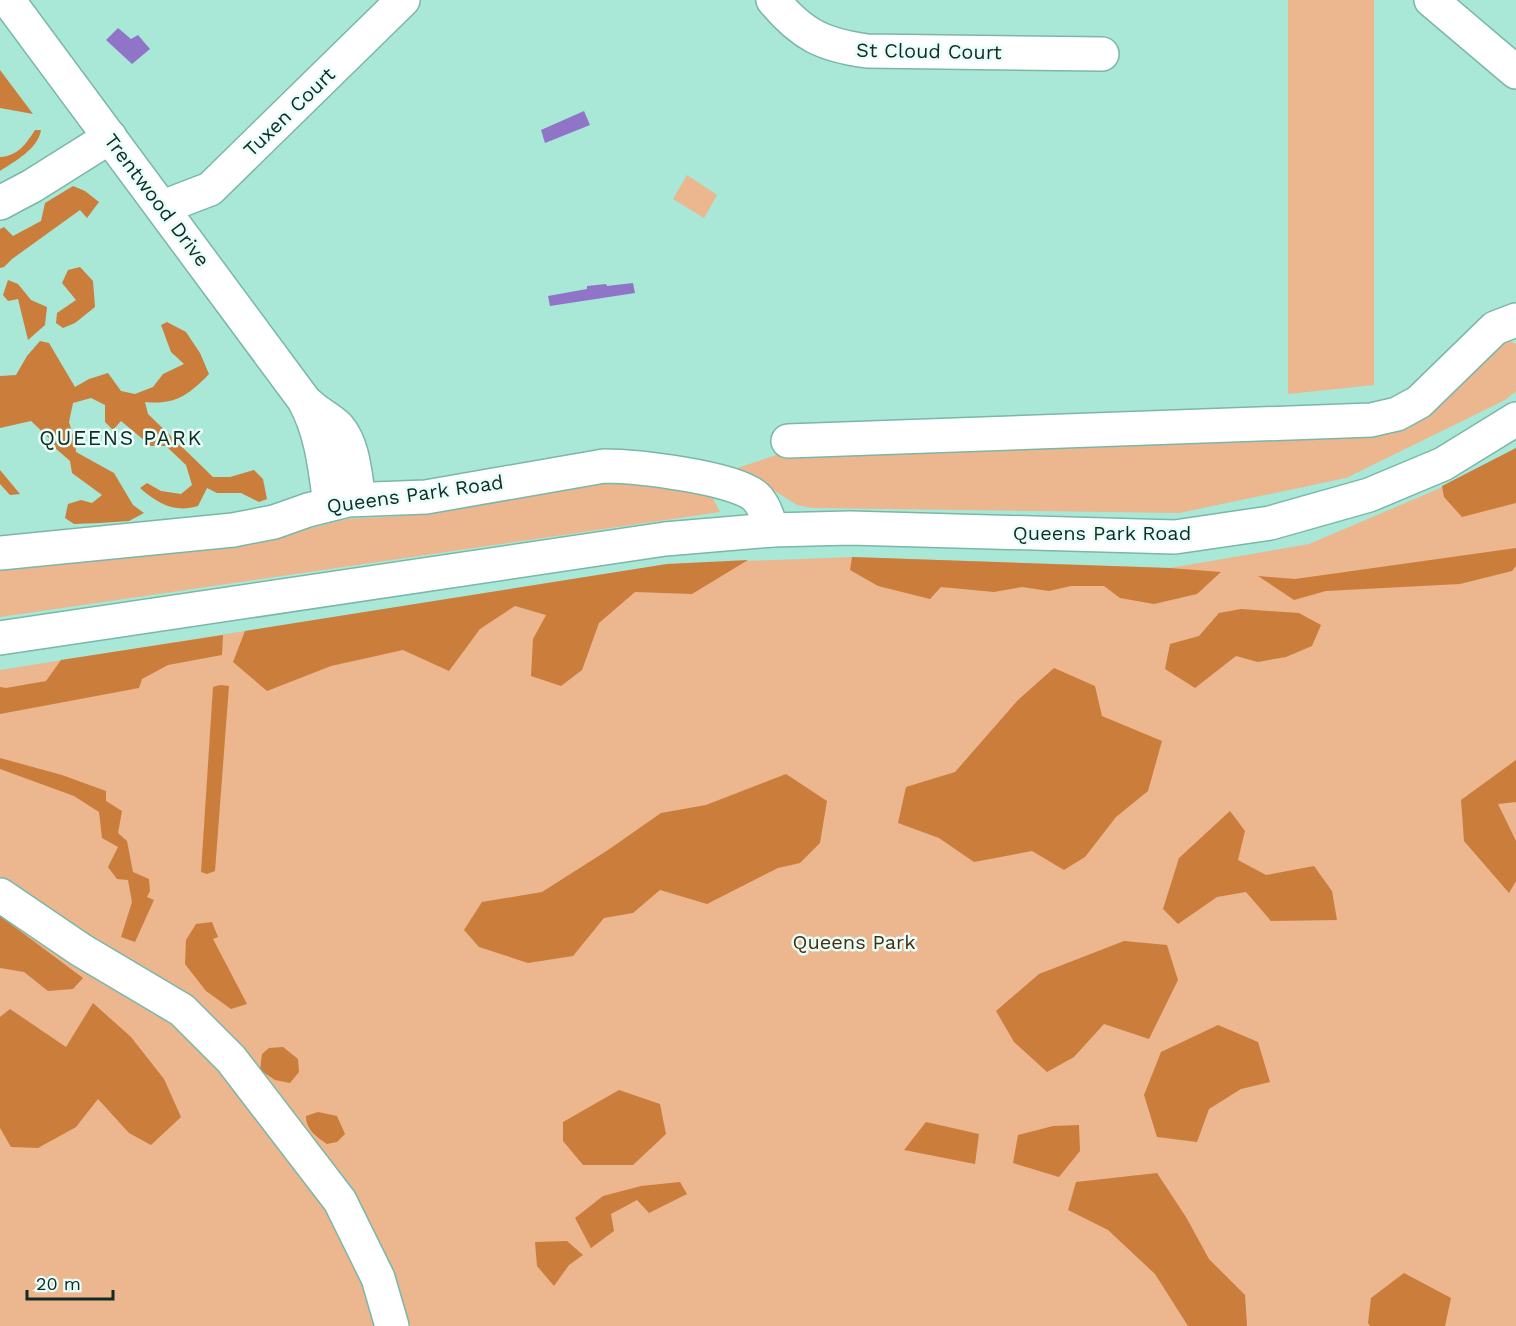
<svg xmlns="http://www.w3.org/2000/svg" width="1516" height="1326" font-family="'Work Sans',sans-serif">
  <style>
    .green { fill: #ecb68f }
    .forest { fill: #cb7d3c }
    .water { fill: #8f74c7 }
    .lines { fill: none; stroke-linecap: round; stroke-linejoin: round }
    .minor-casing { stroke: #7bb7a8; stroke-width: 36 }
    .major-casing { stroke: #7bb7a8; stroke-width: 36 }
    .minor { stroke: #fff; stroke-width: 33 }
    .major { stroke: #fff; stroke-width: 33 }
    .labels { text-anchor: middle; stroke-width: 5; stroke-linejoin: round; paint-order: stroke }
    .street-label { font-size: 20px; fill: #122b25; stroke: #e7fff8 }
    .park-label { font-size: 20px; fill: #4b2b10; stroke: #e7fff8 }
    .neighbourhood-label { font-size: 21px; letter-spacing: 1.5px; fill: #122b25; stroke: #e7fff8 }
  </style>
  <rect width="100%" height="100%" fill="#a9e7d7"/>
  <g class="green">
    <path d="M1288,0H1374V385L1288,394Z"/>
    <path d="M687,175L717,195L704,218L673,199Z"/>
    <path d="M1501,337L1516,344V391L1505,400L1346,478L1179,513L812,508L797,505L764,484L731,470L786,452L1362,433Z"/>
    <path d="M1516,448V1326H0V670L667,564L852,557L1170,568L1309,544L1438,489Z"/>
    <path d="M611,476L709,491L720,512L0,617V566L274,537L348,519L404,516L435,512Z"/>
  </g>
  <g class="forest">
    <path d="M0,70L33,114L0,108Z"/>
    <path d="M35,130H41C38,149 15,161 0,171V157C18,156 26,144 35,130Z"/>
    <path d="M73,186L85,191L99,202L87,218L80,210L12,259L4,267L0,268V229L4,227L13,236L41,221L45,203Z"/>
    <path d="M80,267L93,281L95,307L75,323L63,328L56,323L57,313L76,300L62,283L68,270Z"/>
    <path d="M8,280L18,284L31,300L47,307L45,325L28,340L18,299L8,301L3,295Z"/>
    <path d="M167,322L186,332L200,353L209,374C189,395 175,405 145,402L148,414L213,477H230L254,470L263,479L267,499L259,502L241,493H217L207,488L198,506C175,513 158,504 140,488L147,483L161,491L181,494L192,485L186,465L166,446H151L121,421L113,430L105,422V405L91,398L73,403L69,422L75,442L76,452L114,473L133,505L144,513L129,521L100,523L74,524L65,518L68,504L81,500L92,503L102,495L72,473L70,461L47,441L50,439L31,421L0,428V376L16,375L27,356L40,341L49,343L75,387L89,379L108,373L121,391L135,394L153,387L163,374L184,364L171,352L161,325Z"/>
    <path d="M1516,448V503L1462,517L1444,497L1442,486Z"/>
    <path d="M0,470L20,494L10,495L0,484Z"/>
    <path d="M1516,548V566L1512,571L1460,584L1326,591L1294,600L1258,576L1295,579Z"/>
    <path d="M852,557L1170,568L1221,572L1197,594L1154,604L1120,598L1104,586H1071L1049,591L1022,587L994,592L941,587L930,599L878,586L850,570Z"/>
    <path d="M748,560L692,594L635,592L599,623L582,670L561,686L531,676L533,639L546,615L515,606L480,629L449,671L403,650L331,666L267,691L233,662L245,631L667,564Z"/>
    <path d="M1241,609L1299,613L1321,625L1312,646L1286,657L1258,662L1236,656L1195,688L1165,669L1170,644L1199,636L1219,613Z"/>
    <path d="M223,635L222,655L168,665L142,679L139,688L0,714V687L6,688L46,681L61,660Z"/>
    <path d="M1054,668L1095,686L1102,716L1162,741L1148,791L1116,817L1085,857L1064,870L1032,851L974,862L939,838L898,823L906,787L955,772L1018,700Z"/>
    <path d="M220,685L229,686L215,871L207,874L201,872L213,687Z"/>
    <path d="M0,758L62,775L106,791V801L122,811L118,833L127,841L133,872L149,879L150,891L147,897L154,900L135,942L121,937L132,902L128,880L117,879L108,867L118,847L102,838L99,812L74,796L0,769Z"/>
    <path d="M1516,760V802L1498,804L1516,841V881L1509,893L1464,841L1461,800Z"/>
    <path d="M786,774L827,801L820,843L800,863L778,868L707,904L660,890L633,913L604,918L573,956L528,963L479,947L464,930L482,902L542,892L608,850L661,813L706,805Z"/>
    <path d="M1230,811L1245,831L1238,860L1266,875L1314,866L1332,891L1337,920L1271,921L1246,892L1217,897L1178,924L1163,909L1179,858Z"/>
    <path d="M0,916L83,978L73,989L48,991L24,972L0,968Z"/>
    <path d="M212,922L218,937L213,939L247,1004L231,1009L206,991L185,964L186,940L196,924Z"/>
    <path d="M1124,941L1167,945L1178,980L1149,1039L1104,1024L1074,1057L1047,1072L1014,1042L996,1011L1039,974Z"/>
    <path d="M93,1003L131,1037L164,1079L181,1117L151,1145L129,1133L98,1099L76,1127L38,1148L11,1147L0,1128V1017L10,1009L66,1047Z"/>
    <path d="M1218,1025L1258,1042L1270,1082L1241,1089L1209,1109L1197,1142L1157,1137L1144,1095L1161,1052Z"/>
    <path d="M283,1047L298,1059L299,1072L290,1083L275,1080L260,1070L262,1054L269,1048Z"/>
    <path d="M619,1090L660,1104L666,1134L633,1165H583L563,1141V1122Z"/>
    <path d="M318,1112L337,1116L345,1134L337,1142L327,1144C317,1137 306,1130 306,1116Z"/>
    <path d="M926,1122L979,1134L975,1164L904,1150Z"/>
    <path d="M1079,1125L1080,1151L1059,1177L1013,1163L1018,1135L1053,1126Z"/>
    <path d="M1157,1173L1186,1217L1209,1259L1245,1295L1247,1326H1188L1155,1274L1108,1230L1068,1210L1076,1182Z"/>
    <path d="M680,1182L687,1194L649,1213L637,1200L611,1214L614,1231L591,1248L575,1218L603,1196L641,1186Z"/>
    <path d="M567,1241L583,1255L569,1265L554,1286L537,1266L535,1242Z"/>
    <path d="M1404,1273L1451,1298L1445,1326H1370L1368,1323L1371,1298Z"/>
  </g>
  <g class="water">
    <path d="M118,28L131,39L138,35L150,49L132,64L106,40Z"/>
    <path d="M584,111L590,125L545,143L541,130Z"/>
    <path d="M633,283L635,293L550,306L548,296L587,289V286L606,284L607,286Z"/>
  </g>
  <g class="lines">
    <g class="minor-casing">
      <g id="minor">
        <path d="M8,0L304,400C322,433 325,468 330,504"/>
        <path d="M773,0C802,35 823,45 867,51L1102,54"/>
        <path d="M1431,0L1516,72"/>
        <path d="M0,203L32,186L110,137"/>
        <path d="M163,207L210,189L403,0"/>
        <path d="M308,404C317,413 329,418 338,427C354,445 355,476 359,499"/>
        <path d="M788,441L1371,420L1397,414L1419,402L1495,328L1516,320"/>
        <path d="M0,553L233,530L274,522L308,510L348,500L426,497L604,466C634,466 735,477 756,497C765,506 768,519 772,530"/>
        <path d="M0,895L81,950L182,1010L231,1059L340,1201L378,1278L392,1326"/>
      </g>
    </g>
    <g class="major-casing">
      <path id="major" d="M0,638L665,539L772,530L850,528L1175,537L1270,523L1369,495L1443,464L1516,419"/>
    </g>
    <use href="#minor" class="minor"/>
    <use href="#major" class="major"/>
  </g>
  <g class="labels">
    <g class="street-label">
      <text transform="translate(929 51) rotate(1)" y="7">St Cloud Court</text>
      <text transform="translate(289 112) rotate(-44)" y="7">Tuxen Court</text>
      <text transform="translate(157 200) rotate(53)" y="7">Trentwood Drive</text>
      <text transform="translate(415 494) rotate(-8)" y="7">Queens Park Road</text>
      <text x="1102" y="540">Queens Park Road</text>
    </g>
    <g class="park-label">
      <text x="854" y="949">Queens Park</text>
    </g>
    <g class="neighbourhood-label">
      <text x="121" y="445">QUEENS PARK</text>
    </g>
  </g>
  <path d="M27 1290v9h86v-9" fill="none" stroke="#122b25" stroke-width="3"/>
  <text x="36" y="1290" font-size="18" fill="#122b25" stroke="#e7fff8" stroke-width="4.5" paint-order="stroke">20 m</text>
</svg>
